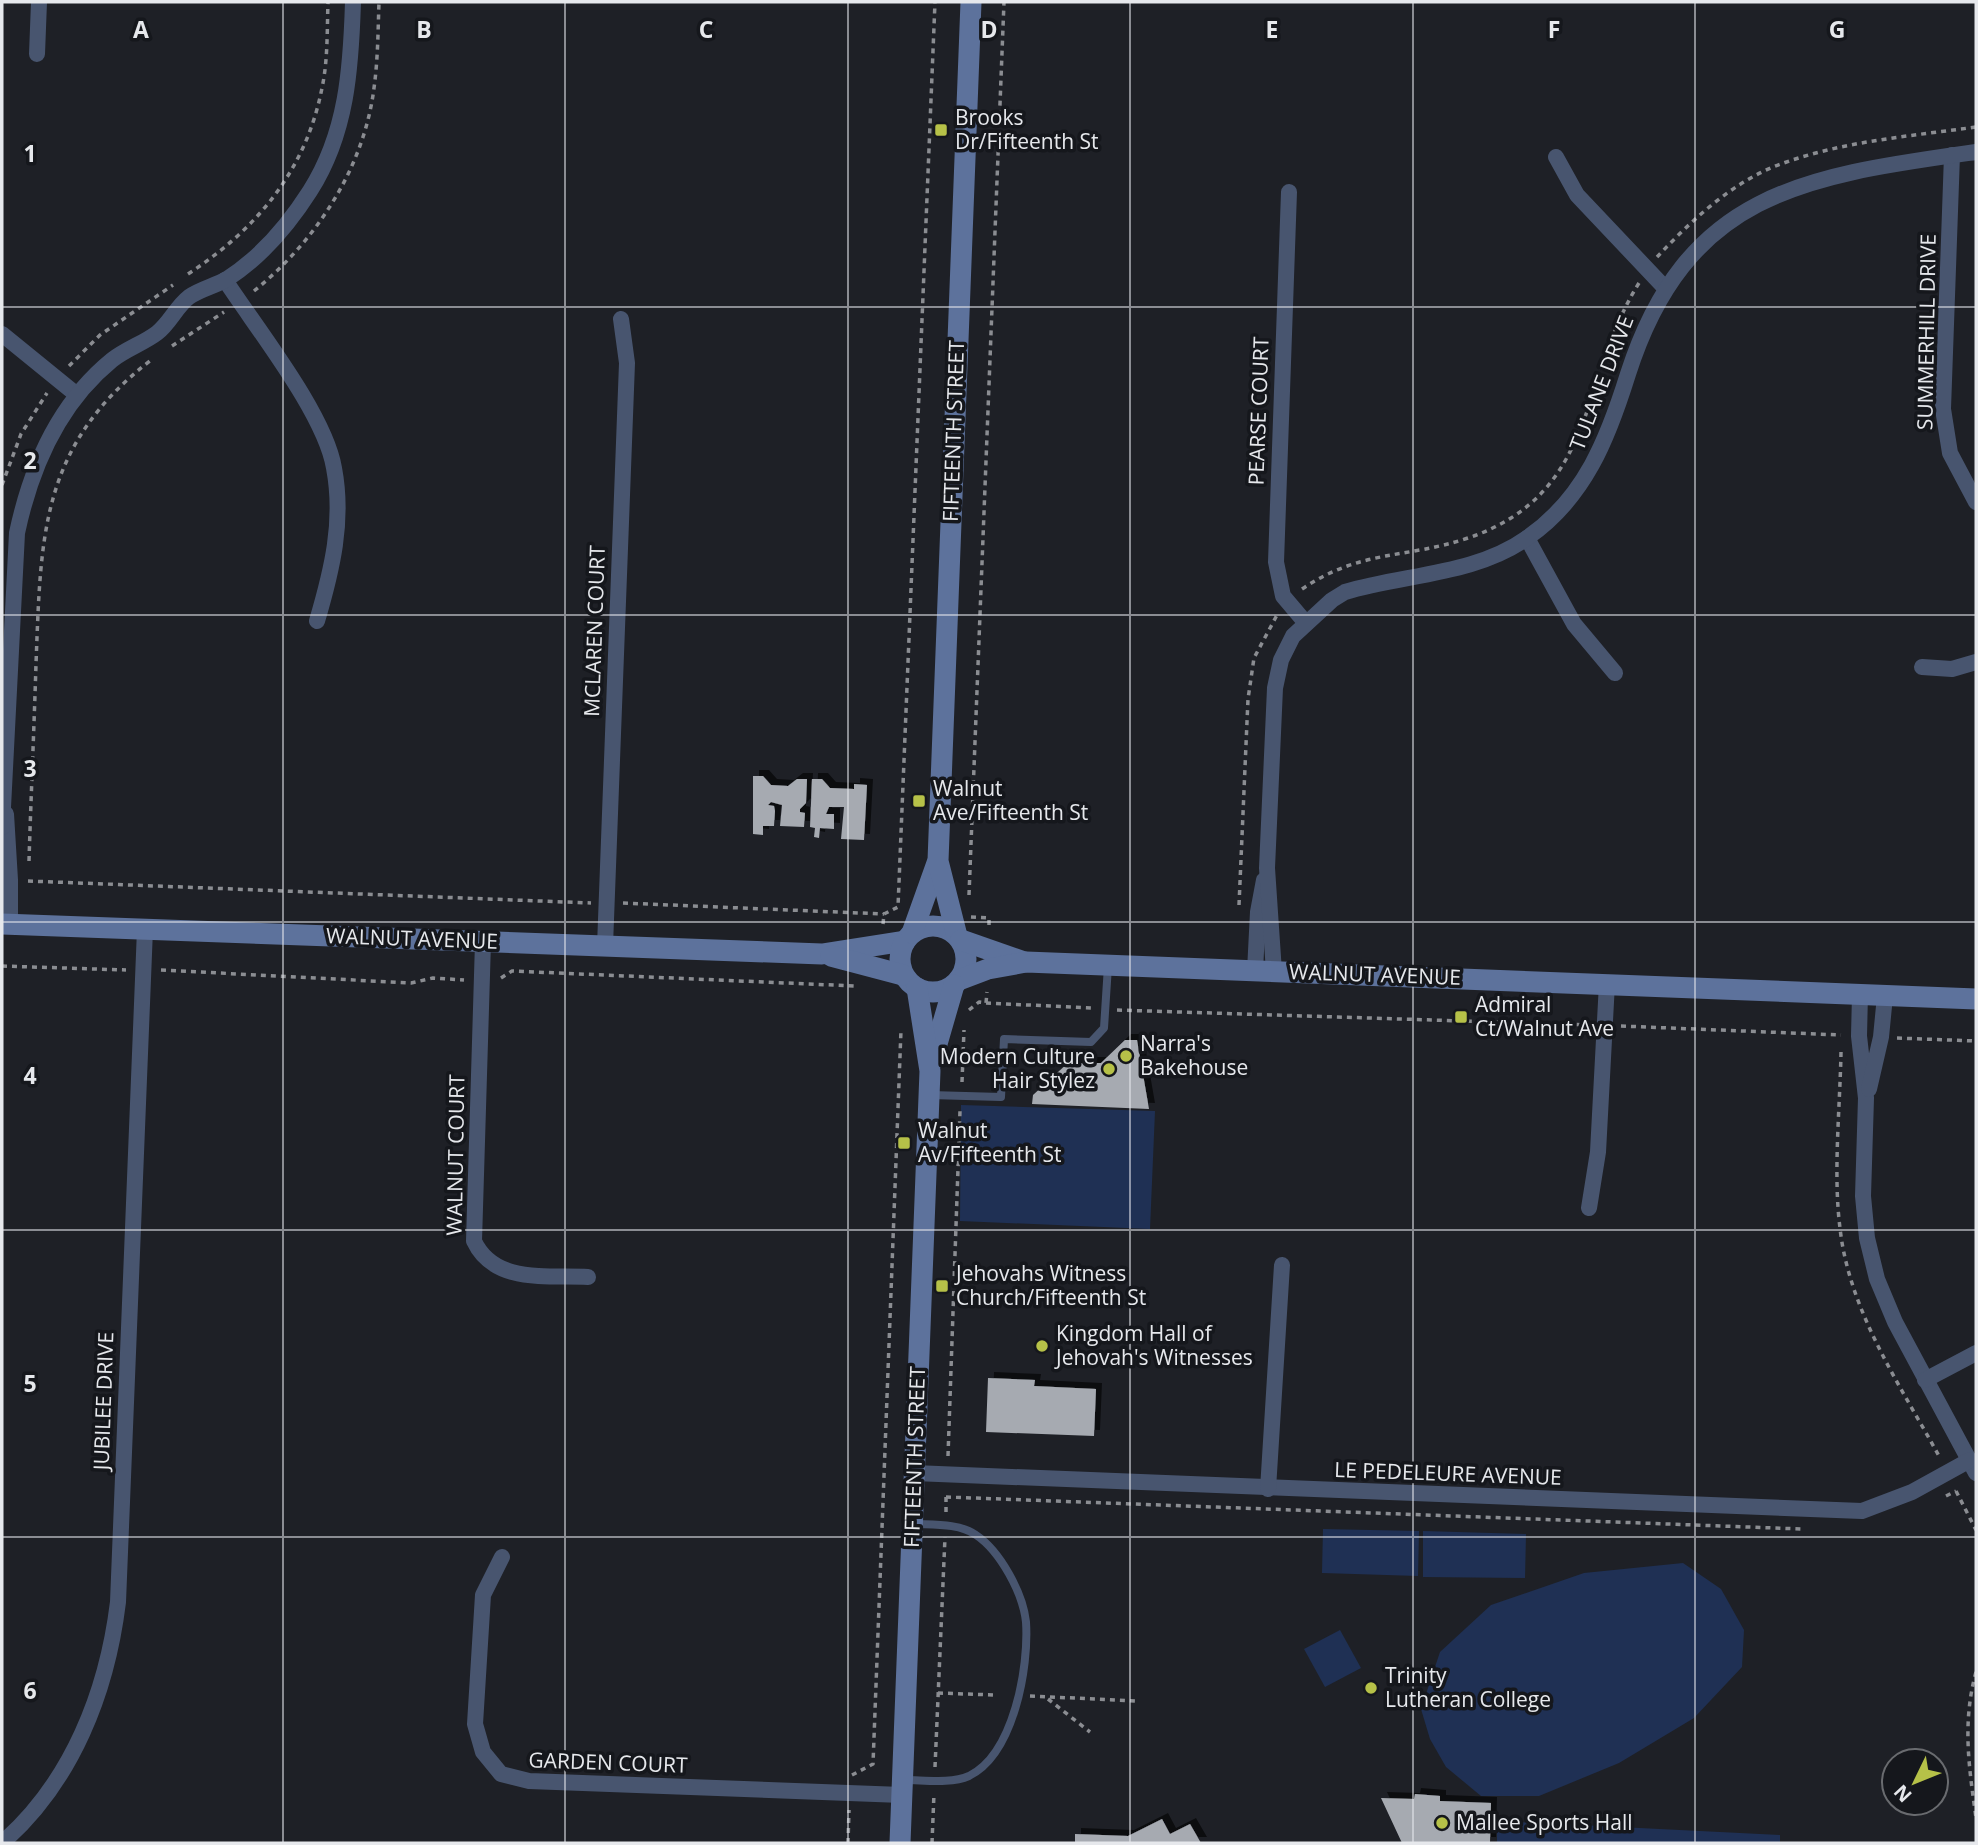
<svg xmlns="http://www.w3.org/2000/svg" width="1978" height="1845" font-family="'Open Sans',sans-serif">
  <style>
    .green { fill: #1f3054 }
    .building { fill: #a6aab1; filter: url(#shadow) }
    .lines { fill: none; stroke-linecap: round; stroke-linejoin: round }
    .path { stroke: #8b8d92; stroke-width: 3.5; stroke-dasharray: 5 5; stroke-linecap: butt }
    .lane { stroke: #48556f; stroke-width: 8 }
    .street { stroke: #48556f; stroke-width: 16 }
    .secondary { stroke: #5d729c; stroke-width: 21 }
    .grid { fill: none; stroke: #e6e8ec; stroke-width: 2; stroke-opacity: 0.55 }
    .poi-dot { fill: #b6c148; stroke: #15171c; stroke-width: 2.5 }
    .labels { text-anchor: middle; stroke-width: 7; stroke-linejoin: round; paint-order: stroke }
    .poi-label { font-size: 21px; fill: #e6e8ec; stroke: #15171c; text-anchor: start }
    .street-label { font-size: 21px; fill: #e6e8ec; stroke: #15171c }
    .grid-label { font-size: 23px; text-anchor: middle; font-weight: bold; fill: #e6e8ec; stroke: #15171c; stroke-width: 7; stroke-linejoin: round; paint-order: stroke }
  </style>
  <defs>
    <filter id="shadow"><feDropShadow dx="6" dy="-6" stdDeviation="0" flood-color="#0009"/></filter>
  </defs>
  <rect width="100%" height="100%" fill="#1e2026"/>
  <g class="green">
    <path d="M961,1105L1155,1111L1150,1229L960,1221Z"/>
    <path d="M1323,1529L1419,1531L1418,1576L1322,1573Z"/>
    <path d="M1423,1531L1526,1534L1525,1578L1423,1577Z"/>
    <path d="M1683,1563L1721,1589L1744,1630L1742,1667L1694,1718L1619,1763L1539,1796H1481L1446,1767L1430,1739L1421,1709L1440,1652L1491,1605L1584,1573Z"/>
    <path d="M1340,1630L1361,1668L1325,1687L1304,1649Z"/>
    <path d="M1497,1821L1780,1835V1843H1497Z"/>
  </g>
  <g class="building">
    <path d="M753,776H763L771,785L788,786L797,779H807L806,803L800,809V812L805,813L804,827L780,826L782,805L771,802L768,805L774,806L775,811L774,826H763V835L753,834Z"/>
    <path d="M812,779H822L830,788L854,789V784L867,785L864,840L841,839L844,807H829L826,814H834V829L820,828L819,838L814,837L815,828L810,827Z"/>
    <path d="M1125,1040H1137L1149,1109L1032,1104L1033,1095L1068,1063H1101Z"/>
    <path d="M988,1378L1035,1380L1034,1386L1096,1389L1094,1436L986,1432Z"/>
    <path d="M1415,1794L1440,1796V1801L1491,1803L1490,1843H1402L1381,1798L1414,1799Z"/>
    <path d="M1162,1819L1170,1834L1190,1824L1201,1843H1075V1834L1128,1836Z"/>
  </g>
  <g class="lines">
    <g class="path">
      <path d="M1657,257C1692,220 1733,181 1781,164C1843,141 1912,136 1976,127"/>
      <path d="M188,274C257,229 306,170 322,88C328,60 327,30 328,2"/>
      <path d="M254,291C316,241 364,168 374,88C378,59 378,30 379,2"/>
      <path d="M172,346L224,312"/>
      <path d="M69,366L100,335L173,285"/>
      <path d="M2,485L21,434L47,393"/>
      <path d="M1302,589C1361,549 1406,559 1468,538C1599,494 1579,378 1639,283"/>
      <path d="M29,861C31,796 34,730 36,664C41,535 40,446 151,360"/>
      <path d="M28,881L591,903"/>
      <path d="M969,895L1004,2"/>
      <path d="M623,903L884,914"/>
      <path d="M1239,905L1248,699L1254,658L1277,615"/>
      <path d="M971,917L989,918V928"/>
      <path d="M883,924L884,914L898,907L935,2"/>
      <path d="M2,966L126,970"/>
      <path d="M161,970L411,983L433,978L464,980"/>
      <path d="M501,978L512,971L855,986"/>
      <path d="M986,1003L1092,1008"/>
      <path d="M969,1010L979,1002L986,1003L987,992"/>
      <path d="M1117,1010L1589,1025"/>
      <path d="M1621,1026L1841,1035"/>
      <path d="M1897,1038L1976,1041"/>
      <path d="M1841,1052C1840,1108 1833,1174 1840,1228C1849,1311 1900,1385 1939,1456"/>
      <path d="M962,1082L964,1030"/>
      <path d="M948,1456L960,1111"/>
      <path d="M1956,1491L1976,1530"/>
      <path d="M1946,1496L1956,1491"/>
      <path d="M946,1497L1801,1529"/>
      <path d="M946,1512V1495"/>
      <path d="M1976,1672C1962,1723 1969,1767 1976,1818"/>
      <path d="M938,1693L994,1695"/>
      <path d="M1030,1696L1137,1701"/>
      <path d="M1048,1699L1090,1732"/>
      <path d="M935,1767L945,1537"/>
      <path d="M852,1775L873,1764L901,1030"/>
      <path d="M848,1843L849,1810"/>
      <path d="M932,1843L934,1793"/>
    </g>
    <g class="lane">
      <path d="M930,1095L1001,1097L1004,1039L1091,1042L1104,1028L1108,966"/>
      <path d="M905,1780C924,1780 951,1784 969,1776C1014,1754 1029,1667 1026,1622C1023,1593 1000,1551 976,1535C959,1523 933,1525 913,1524"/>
    </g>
    <g class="street">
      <path d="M37,54L39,2"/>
      <path d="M1952,155L1943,409L1950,453L1976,502"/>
      <path d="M1556,157L1577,195L1665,288"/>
      <path d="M1289,192L1276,562L1283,596L1305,622"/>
      <path d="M225,280C257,329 325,414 334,468C344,521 332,570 317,621"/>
      <path d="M2,334L77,395"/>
      <path d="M1527,538L1574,624L1615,673"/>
      <path d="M1922,667L1952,669L1976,662"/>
      <path d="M6,814L10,880V924"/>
      <path d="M2,827L17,533C31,467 58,404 112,360C126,349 144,343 157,333C170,323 176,307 189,297C200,289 215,286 227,279C261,257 289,224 310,191C347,133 351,68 353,2"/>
      <path d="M483,942L474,1241C494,1284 547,1275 588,1277"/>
      <path d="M605,946L627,363L621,319"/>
      <path d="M1255,971L1258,912L1264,880"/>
      <path d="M1274,972L1267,868L1275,688L1281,660L1293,636L1332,600L1345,592C1405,574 1475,575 1527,538C1585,498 1608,438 1628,374C1687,190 1807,176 1976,152"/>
      <path d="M1860,994L1859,1036L1866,1098L1863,1196L1867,1238L1877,1279L1895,1322L1976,1473"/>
      <path d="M1869,1089L1881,1037L1885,996"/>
      <path d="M1589,1208L1598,1152L1607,983"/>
      <path d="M1925,1380L1976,1353"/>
      <path d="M914,1473L1862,1511L1912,1492L1970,1460"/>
      <path d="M1268,1489L1282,1265"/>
      <path d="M502,1557L483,1595L475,1724L483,1752L501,1774L529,1781L902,1795"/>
      <path d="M2,1843C72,1782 107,1692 118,1602L145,929"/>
    </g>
    <g class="secondary">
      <path d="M2,924L822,954L905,941"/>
      <circle cx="933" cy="959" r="33"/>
      <path d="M912,933L937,863"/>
      <path d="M957,936L938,861L971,2"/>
      <path d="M961,940L1024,962"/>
      <path d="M831,956L903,975"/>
      <path d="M959,980L988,969L1026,962L1976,999"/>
      <path d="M932,1061L954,985"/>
      <path d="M900,1843L930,1071L917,988"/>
    </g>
  </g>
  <path class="grid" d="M283,2V1843M565,2V1843M848,2V1843M1130,2V1843M1413,2V1843M1695,2V1843M2,307H1976M2,615H1976M2,922H1976M2,1230H1976M2,1537H1976"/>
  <g class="poi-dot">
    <rect x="934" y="123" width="14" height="14" rx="3.5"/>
    <rect x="912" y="794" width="14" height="14" rx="3.5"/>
    <rect x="1454" y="1010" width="14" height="14" rx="3.5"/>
    <circle cx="1126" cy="1056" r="7"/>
    <circle cx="1109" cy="1069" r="7"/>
    <rect x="897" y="1136" width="14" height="14" rx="3.5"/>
    <rect x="935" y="1279" width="14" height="14" rx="3.5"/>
    <circle cx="1042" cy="1346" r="7"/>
    <circle cx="1371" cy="1688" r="7"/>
    <circle cx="1442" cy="1823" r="7"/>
  </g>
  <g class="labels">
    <g class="poi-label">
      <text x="955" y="125">Brooks<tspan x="955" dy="24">Dr/Fifteenth St</tspan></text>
      <text x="933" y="796">Walnut<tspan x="933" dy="24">Ave/Fifteenth St</tspan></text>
      <text x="1475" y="1012">Admiral<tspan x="1475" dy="24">Ct/Walnut Ave</tspan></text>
      <text x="1140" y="1051">Narra's<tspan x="1140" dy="24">Bakehouse</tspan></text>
      <text x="1095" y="1064" text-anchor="end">Modern Culture<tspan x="1095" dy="24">Hair Stylez</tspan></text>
      <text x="918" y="1138">Walnut<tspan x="918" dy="24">Av/Fifteenth St</tspan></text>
      <text x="956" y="1281">Jehovahs Witness<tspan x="956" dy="24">Church/Fifteenth St</tspan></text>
      <text x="1056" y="1341">Kingdom Hall of<tspan x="1056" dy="24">Jehovah's Witnesses</tspan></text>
      <text x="1385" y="1683">Trinity<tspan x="1385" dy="24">Lutheran College</tspan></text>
      <text x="1456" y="1830">Mallee Sports Hall</text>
    </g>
    <g class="street-label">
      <text transform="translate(1927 332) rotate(-89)" y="7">SUMMERHILL DRIVE</text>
      <text transform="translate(1602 383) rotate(-69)" y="7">TULANE DRIVE</text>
      <text transform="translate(1259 411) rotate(-88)" y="7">PEARSE COURT</text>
      <text transform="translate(954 431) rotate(-88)" y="7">FIFTEENTH STREET</text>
      <text transform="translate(595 631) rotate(-88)" y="7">MCLAREN COURT</text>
      <text transform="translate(412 939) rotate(2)" y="7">WALNUT AVENUE</text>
      <text transform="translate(1375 975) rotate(2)" y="7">WALNUT AVENUE</text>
      <text transform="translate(456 1155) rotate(-89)" y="7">WALNUT COURT</text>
      <text transform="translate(104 1401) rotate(-88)" y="7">JUBILEE DRIVE</text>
      <text transform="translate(915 1457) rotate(-88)" y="7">FIFTEENTH STREET</text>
      <text transform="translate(1448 1474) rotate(2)" y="7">LE PEDELEURE AVENUE</text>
      <text transform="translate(608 1763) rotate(2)" y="7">GARDEN COURT</text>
    </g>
  </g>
  <g class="grid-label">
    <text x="141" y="38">A</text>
    <text x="424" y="38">B</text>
    <text x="706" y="38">C</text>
    <text x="989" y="38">D</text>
    <text x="1272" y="38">E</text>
    <text x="1554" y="38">F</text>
    <text x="1837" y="38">G</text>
    <text x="30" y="162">1</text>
    <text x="30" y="469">2</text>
    <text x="30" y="777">3</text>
    <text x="30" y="1084">4</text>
    <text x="30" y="1392">5</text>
    <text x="30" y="1699">6</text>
  </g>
  <rect width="1978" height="1845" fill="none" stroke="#e6e8ec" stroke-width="7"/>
  <g transform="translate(1915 1782) rotate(227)"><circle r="33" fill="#15171c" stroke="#696b6f" stroke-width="2"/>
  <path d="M0-5L12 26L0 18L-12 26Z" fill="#b6c148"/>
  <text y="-10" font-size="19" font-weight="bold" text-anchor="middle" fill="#e6e8ec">N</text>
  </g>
</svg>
